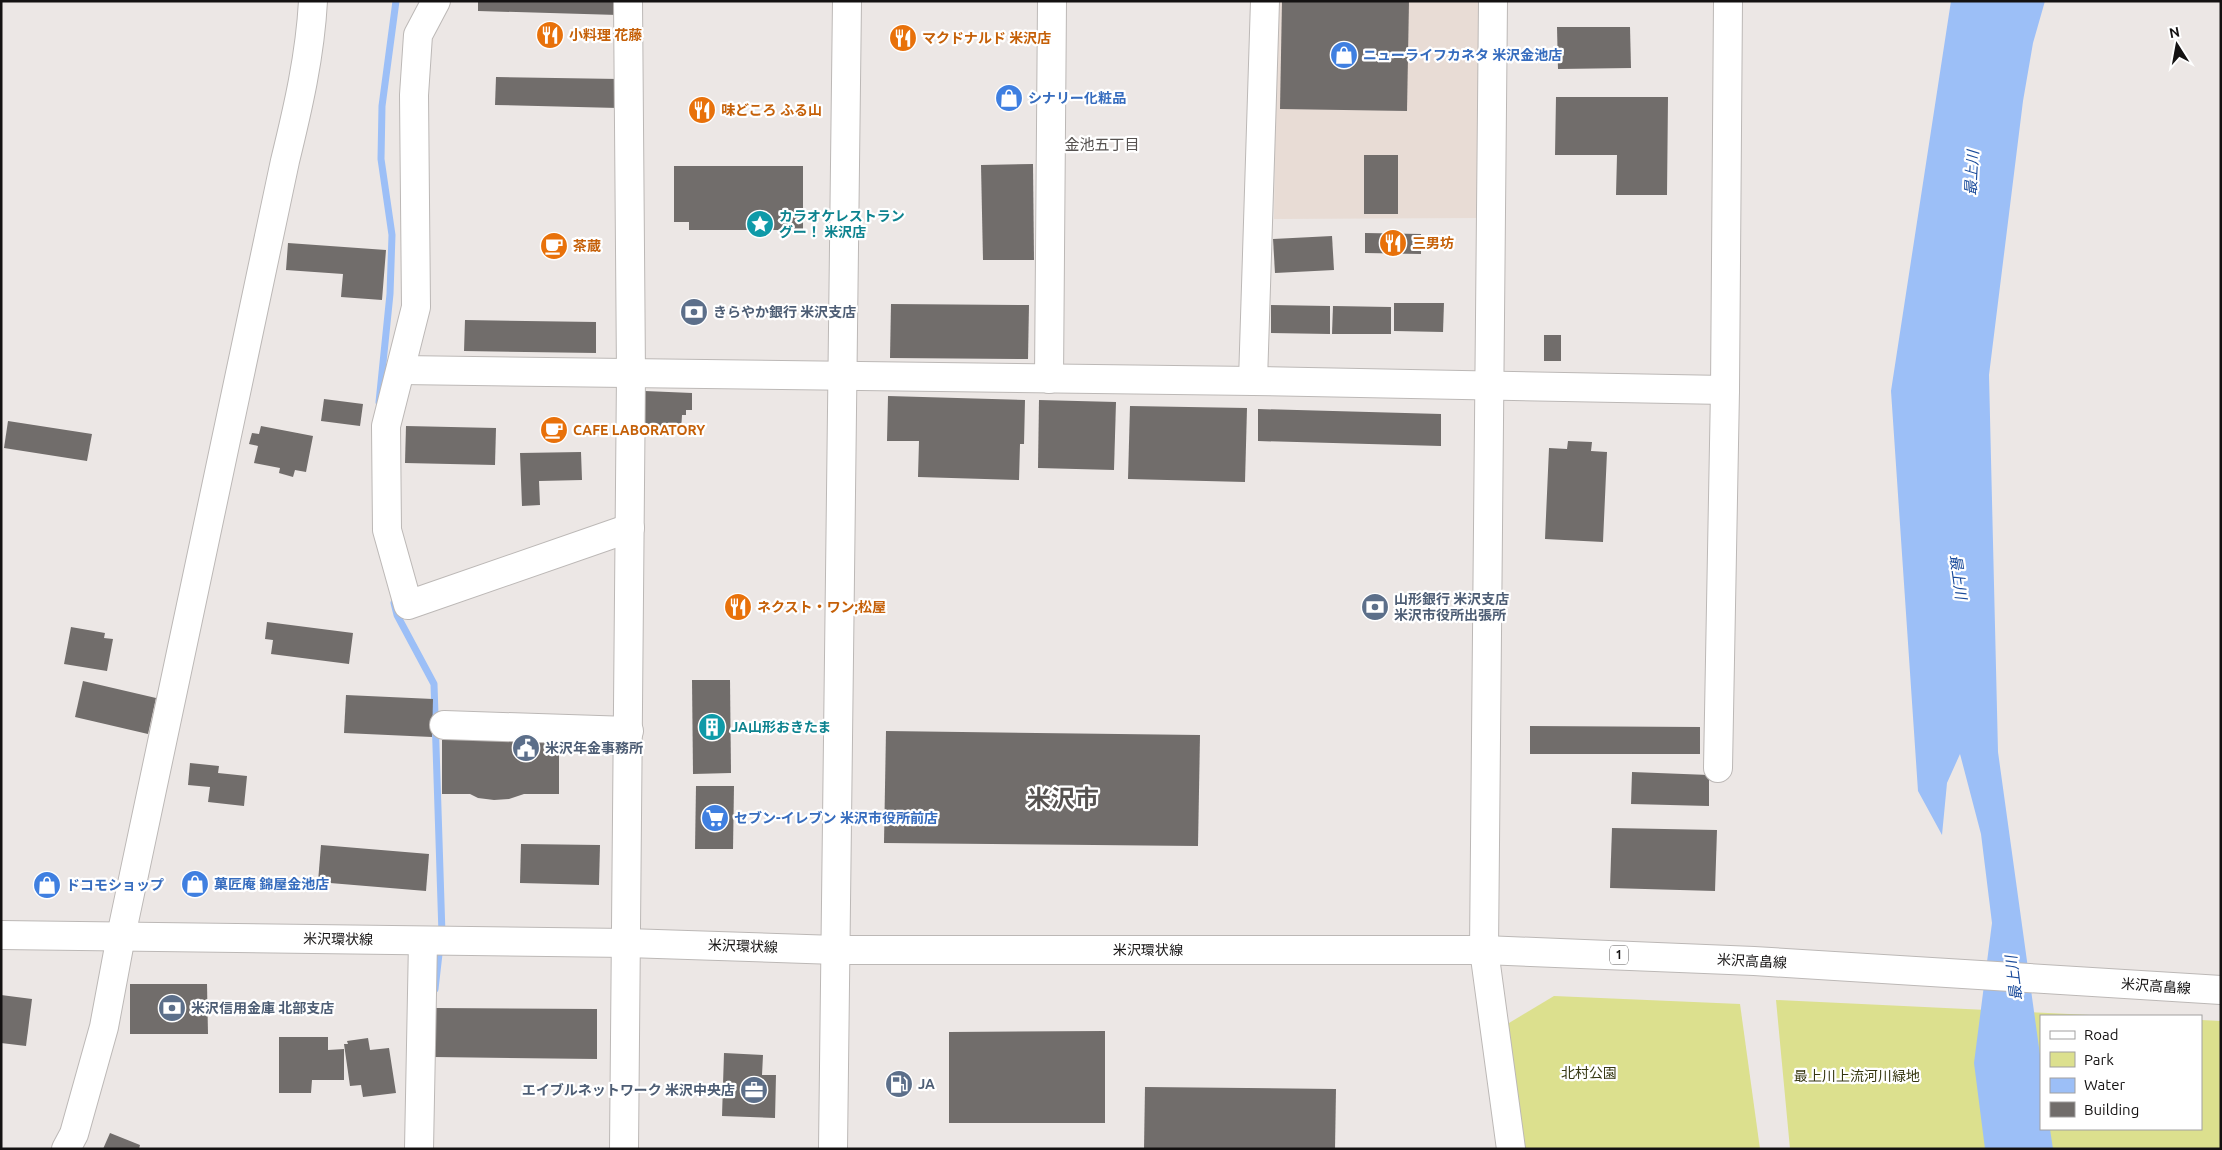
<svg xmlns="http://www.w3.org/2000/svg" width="2222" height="1150" font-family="Ubuntu,'Noto Sans JP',sans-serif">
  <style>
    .built { fill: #e8dcd5 }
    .green { fill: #dce08e }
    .water { fill: #9cbff7 }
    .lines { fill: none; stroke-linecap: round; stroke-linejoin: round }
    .stream { stroke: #9cbff7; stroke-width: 7 }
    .building { fill: #716d6b }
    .minor-casing { stroke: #bcb8b6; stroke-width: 30 }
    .major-casing { stroke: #bcb8b6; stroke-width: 30 }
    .minor { stroke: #fff; stroke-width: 28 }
    .major { stroke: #fff; stroke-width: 28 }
    .labels { text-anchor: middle; stroke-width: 4.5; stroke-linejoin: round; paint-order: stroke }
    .shield { fill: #fff; stroke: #5a5959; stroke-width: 1 }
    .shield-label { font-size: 12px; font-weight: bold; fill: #141212 }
    .food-label { font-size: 14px; font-weight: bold; fill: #c56008; stroke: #fff; text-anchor: start }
    .shop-label { font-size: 14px; font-weight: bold; fill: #366cbe; stroke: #fff; text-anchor: start }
    .culture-label { font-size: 14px; font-weight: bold; fill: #0d838f; stroke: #fff; text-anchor: start }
    .service-label { font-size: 14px; font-weight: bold; fill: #4e5e75; stroke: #fff; text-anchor: start }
    .street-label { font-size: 14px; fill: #141212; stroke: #fff }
    .park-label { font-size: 14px; fill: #373812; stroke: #fff }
    .neighbourhood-label { font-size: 15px; fill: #565250; stroke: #fff }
    .water-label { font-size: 15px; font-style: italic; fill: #1a4b9b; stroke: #fff }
    .town-label { font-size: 24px; font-weight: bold; fill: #565250; stroke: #fff }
  </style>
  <rect width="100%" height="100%" fill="#ece7e5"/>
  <path class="built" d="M1277,1H1482L1479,218L1274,219Z"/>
  <g class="green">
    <path d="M1554,996L1740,1004L1760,1149H1522L1504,1026Z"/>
    <path d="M1776,1000L2112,1016H2041V1129H2201V1020L2221,1021V1149H1790Z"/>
  </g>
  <path class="water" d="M1951,1H2045L2033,43L2023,101L1989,375L1998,752L2041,1062V1129H2050L2053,1149H1985L1974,1063L1992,923L1981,834L1960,754L1947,783L1942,835L1918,791L1891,391Z"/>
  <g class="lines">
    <g class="stream">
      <path d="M379,402L390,294L392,235L381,159L382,106L396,1"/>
      <path d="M394,603L397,615L434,684L442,934"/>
      <path d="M435,989L440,945"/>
    </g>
  </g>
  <g class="building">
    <path d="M478,1H619L618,15L478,11Z"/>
    <path d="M1282,1H1409L1407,111L1280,109Z"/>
    <path d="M1557,27H1630L1631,68L1558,69Z"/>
    <path d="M496,77L619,79L618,108L495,105Z"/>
    <path d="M1556,97H1668L1667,195H1616L1617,155H1555Z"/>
    <rect x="1364" y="155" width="34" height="59"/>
    <path d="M1033,164L1034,260H983L981,165Z"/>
    <path d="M674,166H803V230H689V222H674Z"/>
    <path d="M1365,233L1421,234V254L1365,253Z"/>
    <path d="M1332,236L1334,270L1275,273L1273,239Z"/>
    <path d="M288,243L386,250L382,300L341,297L343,274L286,270Z"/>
    <path d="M1394,303H1444L1443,332L1394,331Z"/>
    <path d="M891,304L1029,305L1028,359L890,358Z"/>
    <path d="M1271,305L1330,306V334L1271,333Z"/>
    <path d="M1333,306L1391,307V334H1332Z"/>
    <path d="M465,320L596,322V353L464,351Z"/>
    <rect x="1544" y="335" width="17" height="26"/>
    <path d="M645,391L692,393V410H686V415H682L681,431L643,430Z"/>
    <path d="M888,396L1025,400L1024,444H1020L1019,480L918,477L919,441H887Z"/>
    <path d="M324,399L363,404L360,426L321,421Z"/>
    <path d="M1039,400L1116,402L1114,470L1038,468Z"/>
    <path d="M1130,406L1247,408L1245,482L1128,479Z"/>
    <path d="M1258,409L1441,414V446L1258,441Z"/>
    <path d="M8,421L92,434L87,461L4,448Z"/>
    <path d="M261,426L313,436L306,472L295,470L293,477L279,473L280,468L254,463L258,446L249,444L252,433L259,434Z"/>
    <path d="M406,426L496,428L495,465L405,463Z"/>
    <path d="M1568,441L1592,442L1591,451L1607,452L1603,542L1545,539L1549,448L1567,449Z"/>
    <path d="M581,452L582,480L539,481L540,505L522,506L520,453Z"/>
    <path d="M267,622L353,633L349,664L271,654L273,640L265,639Z"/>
    <path d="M71,627L105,633L104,638L113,639L107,671L64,664Z"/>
    <path d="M692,680H730L731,773L693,774Z"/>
    <path d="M83,681L156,698L148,734L75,717Z"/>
    <path d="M346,695L433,699L432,737L344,733Z"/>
    <path d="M1530,726L1700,727V754H1530Z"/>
    <path d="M886,731L1200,735L1198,846L884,843Z"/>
    <path d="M442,740H559V794H524L509,799L494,800L478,798L470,794H442Z"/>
    <path d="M190,763L219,766L218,773L247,776L244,806L208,802L210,787L188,785Z"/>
    <path d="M1632,772L1709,775V806L1631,804Z"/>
    <path d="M696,786H734L733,849H695Z"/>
    <path d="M1612,828L1717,830L1715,891L1610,888Z"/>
    <path d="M521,844L600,845L599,885L520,883Z"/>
    <path d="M321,845L429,854L426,891L318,882Z"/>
    <path d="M130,984H207L208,1034H130Z"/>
    <path d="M1,995L32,999L26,1046L1,1043Z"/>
    <path d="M435,1008L597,1009V1059L434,1057Z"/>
    <path d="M1105,1031V1123H949V1032Z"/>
    <path d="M279,1037H328V1050L344,1049V1080H312L311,1093H279Z"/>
    <path d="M368,1038L370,1050L389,1048L396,1093L363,1097L361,1085L350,1086L344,1044H348L347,1041Z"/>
    <path d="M724,1053L763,1055L762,1075H776L775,1118L722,1116Z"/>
    <path d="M1145,1087L1336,1089L1335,1149H1144Z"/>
    <path d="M110,1133L140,1145L139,1149H103Z"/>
  </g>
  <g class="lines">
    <g class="minor-casing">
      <g id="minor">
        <path d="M436,1L418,35L414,95L416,307L386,426L387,530L408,605L630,528"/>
        <path d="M401,370L1253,381L1725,390"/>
        <path d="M1049,379L1052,1"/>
        <path d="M1253,381L1265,1"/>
        <path d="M444,725L629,731"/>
        <path d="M1718,768L1725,390L1728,1"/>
        <path d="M1484,950L1493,1"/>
        <path d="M66,1149L74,1134L104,1027L121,936L285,161C298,108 310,56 313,1"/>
        <path d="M419,1149L423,941"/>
        <path d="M624,1149L631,374L628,1"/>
        <path d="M833,1149L847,1"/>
      </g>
    </g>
    <g class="major-casing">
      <g id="major">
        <path d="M1,935L627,943L836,950H1484L1754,961L2221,990"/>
        <path d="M1484,950L1511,1149"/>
      </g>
    </g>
    <use href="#minor" class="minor"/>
    <use href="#major" class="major"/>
  </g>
  <defs>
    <g id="restaurant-disc" transform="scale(1.4375)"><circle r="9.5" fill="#e8710a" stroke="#fff"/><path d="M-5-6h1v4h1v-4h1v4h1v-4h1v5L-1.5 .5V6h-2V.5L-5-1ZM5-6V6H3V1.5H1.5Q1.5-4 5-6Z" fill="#fff"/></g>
    <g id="shop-disc" transform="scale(1.4375)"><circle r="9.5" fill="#3f7fe0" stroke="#fff"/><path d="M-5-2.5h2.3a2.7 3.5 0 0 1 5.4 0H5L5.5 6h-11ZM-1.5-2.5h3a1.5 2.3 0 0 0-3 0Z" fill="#fff"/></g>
    <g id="sight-disc" transform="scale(1.4375)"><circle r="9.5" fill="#0f9aa8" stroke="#fff"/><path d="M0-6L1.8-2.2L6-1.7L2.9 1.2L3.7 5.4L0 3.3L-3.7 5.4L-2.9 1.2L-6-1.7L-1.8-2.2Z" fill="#fff"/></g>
    <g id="cafe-disc" transform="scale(1.4375)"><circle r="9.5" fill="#e8710a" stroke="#fff"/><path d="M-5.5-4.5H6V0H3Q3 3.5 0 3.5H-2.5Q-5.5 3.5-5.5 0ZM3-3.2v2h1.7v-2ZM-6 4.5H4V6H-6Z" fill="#fff"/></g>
    <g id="bank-disc" transform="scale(1.4375)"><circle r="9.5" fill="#5c6f8a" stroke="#fff"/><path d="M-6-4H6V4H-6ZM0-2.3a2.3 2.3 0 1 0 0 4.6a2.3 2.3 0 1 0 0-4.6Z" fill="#fff"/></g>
    <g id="building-disc" transform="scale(1.4375)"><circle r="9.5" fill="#0f9aa8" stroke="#fff"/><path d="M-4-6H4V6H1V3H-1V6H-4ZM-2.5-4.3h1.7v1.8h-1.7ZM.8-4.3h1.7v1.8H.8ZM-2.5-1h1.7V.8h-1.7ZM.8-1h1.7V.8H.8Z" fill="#fff"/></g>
    <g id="civic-disc" transform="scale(1.4375)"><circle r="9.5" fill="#5c6f8a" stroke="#fff"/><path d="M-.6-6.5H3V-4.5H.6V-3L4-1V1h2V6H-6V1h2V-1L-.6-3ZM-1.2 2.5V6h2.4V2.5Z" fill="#fff"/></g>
    <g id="supermarket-disc" transform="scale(1.4375)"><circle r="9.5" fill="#3f7fe0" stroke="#fff"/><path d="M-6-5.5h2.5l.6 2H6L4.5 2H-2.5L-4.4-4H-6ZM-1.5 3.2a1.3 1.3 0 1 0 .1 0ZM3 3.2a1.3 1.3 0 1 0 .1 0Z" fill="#fff"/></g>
    <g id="fuel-disc" transform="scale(1.4375)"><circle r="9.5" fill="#5c6f8a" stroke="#fff"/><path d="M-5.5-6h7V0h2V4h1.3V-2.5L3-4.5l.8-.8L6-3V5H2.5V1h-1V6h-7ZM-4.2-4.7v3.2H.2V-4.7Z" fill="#fff"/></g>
    <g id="office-disc" transform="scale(1.4375)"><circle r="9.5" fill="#5c6f8a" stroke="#fff"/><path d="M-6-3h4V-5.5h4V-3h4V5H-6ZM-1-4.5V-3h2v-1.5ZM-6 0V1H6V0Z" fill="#fff"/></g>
  </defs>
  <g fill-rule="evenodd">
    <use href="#restaurant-disc" x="550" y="35"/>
    <use href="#restaurant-disc" x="903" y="38"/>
    <use href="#shop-disc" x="1344" y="55"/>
    <use href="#shop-disc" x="1009" y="98"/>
    <use href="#restaurant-disc" x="702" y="110"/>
    <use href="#sight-disc" x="760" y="224"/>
    <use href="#restaurant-disc" x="1393" y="243"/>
    <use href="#cafe-disc" x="554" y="246"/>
    <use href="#bank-disc" x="694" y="312"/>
    <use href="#cafe-disc" x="554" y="430"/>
    <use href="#restaurant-disc" x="738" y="607"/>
    <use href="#bank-disc" x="1375" y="607"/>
    <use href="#building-disc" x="712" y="727"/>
    <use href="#civic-disc" x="526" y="748"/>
    <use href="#supermarket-disc" x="715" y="818"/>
    <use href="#shop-disc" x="195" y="884"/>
    <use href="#shop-disc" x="47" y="885"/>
    <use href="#bank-disc" x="172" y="1008"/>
    <use href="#fuel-disc" x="899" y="1084"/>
    <use href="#office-disc" x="754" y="1090"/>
  </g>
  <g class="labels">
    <rect class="shield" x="1610" y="945.5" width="18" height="19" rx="4"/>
    <g class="shield-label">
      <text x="1619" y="959">1</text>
    </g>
    <g class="food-label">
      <text x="569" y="40">小料理 花藤</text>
      <text x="922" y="43">マクドナルド 米沢店</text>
      <text x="721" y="115">味どころ ふる山</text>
      <text x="1412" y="248">三男坊</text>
      <text x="573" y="251">茶蔵</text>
      <text x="573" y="435">CAFE LABORATORY</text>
      <text x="757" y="612">ネクスト・ワン;松屋</text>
    </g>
    <g class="shop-label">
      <text x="1363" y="60">ニューライフカネタ 米沢金池店</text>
      <text x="1028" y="103">シナリー化粧品</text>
      <text x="734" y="823">セブン-イレブン 米沢市役所前店</text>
      <text x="214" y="889">菓匠庵 錦屋金池店</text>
      <text x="66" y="890">ドコモショップ</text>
    </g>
    <g class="culture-label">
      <text x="779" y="221">カラオケレストラン<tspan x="779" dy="16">グー！ 米沢店</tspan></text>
      <text x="731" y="732">JA山形おきたま</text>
    </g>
    <g class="service-label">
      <text x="713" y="317">きらやか銀行 米沢支店</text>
      <text x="1394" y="604">山形銀行 米沢支店<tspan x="1394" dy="16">米沢市役所出張所</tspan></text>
      <text x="545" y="753">米沢年金事務所</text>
      <text x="191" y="1013">米沢信用金庫 北部支店</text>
      <text x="918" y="1089">JA</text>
      <text x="735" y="1095" text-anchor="end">エイブルネットワーク 米沢中央店</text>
    </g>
    <g class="street-label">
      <text transform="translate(338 939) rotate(1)" y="5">米沢環状線</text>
      <text transform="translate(743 946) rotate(2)" y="5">米沢環状線</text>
      <text x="1148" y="955">米沢環状線</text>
      <text transform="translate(1752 961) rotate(3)" y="5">米沢高畠線</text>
      <text transform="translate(2156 986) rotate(4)" y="5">米沢高畠線</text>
    </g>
    <g class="park-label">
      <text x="1589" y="1078">北村公園</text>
      <text x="1857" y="1081">最上川上流河川緑地</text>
    </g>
    <g class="neighbourhood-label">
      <text x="1102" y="150">金池五丁目</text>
    </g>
    <g class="water-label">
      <text transform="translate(1972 173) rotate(-87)" y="5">最上川</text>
      <text transform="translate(1958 577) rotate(82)" y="5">最上川</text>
      <text transform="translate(2014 978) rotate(-97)" y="5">最上川</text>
    </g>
    <g class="town-label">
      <text x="1063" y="807">米沢市</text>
    </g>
  </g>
  <rect width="2222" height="1150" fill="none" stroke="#141212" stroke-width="5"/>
  <rect x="2040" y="1015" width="162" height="115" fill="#ffffff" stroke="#a1a0a0"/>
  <rect x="2050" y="1031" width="25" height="8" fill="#ffffff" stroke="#a1a0a0"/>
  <text x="2084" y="1040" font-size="15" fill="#141212">Road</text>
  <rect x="2050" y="1052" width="25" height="15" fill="#dce08e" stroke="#a1a0a0"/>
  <text x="2084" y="1065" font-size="15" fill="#141212">Park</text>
  <rect x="2050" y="1078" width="25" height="15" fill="#9cbff7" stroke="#a1a0a0"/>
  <text x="2084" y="1090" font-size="15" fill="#141212">Water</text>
  <rect x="2050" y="1102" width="25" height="15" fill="#716d6b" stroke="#a1a0a0"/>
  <text x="2084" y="1115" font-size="15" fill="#141212">Building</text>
  <g transform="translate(2177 45) rotate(349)" stroke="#ffffff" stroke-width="4" paint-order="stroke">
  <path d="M0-4L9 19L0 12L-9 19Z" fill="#141212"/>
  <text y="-8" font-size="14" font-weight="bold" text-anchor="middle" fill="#141212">N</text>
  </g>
</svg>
